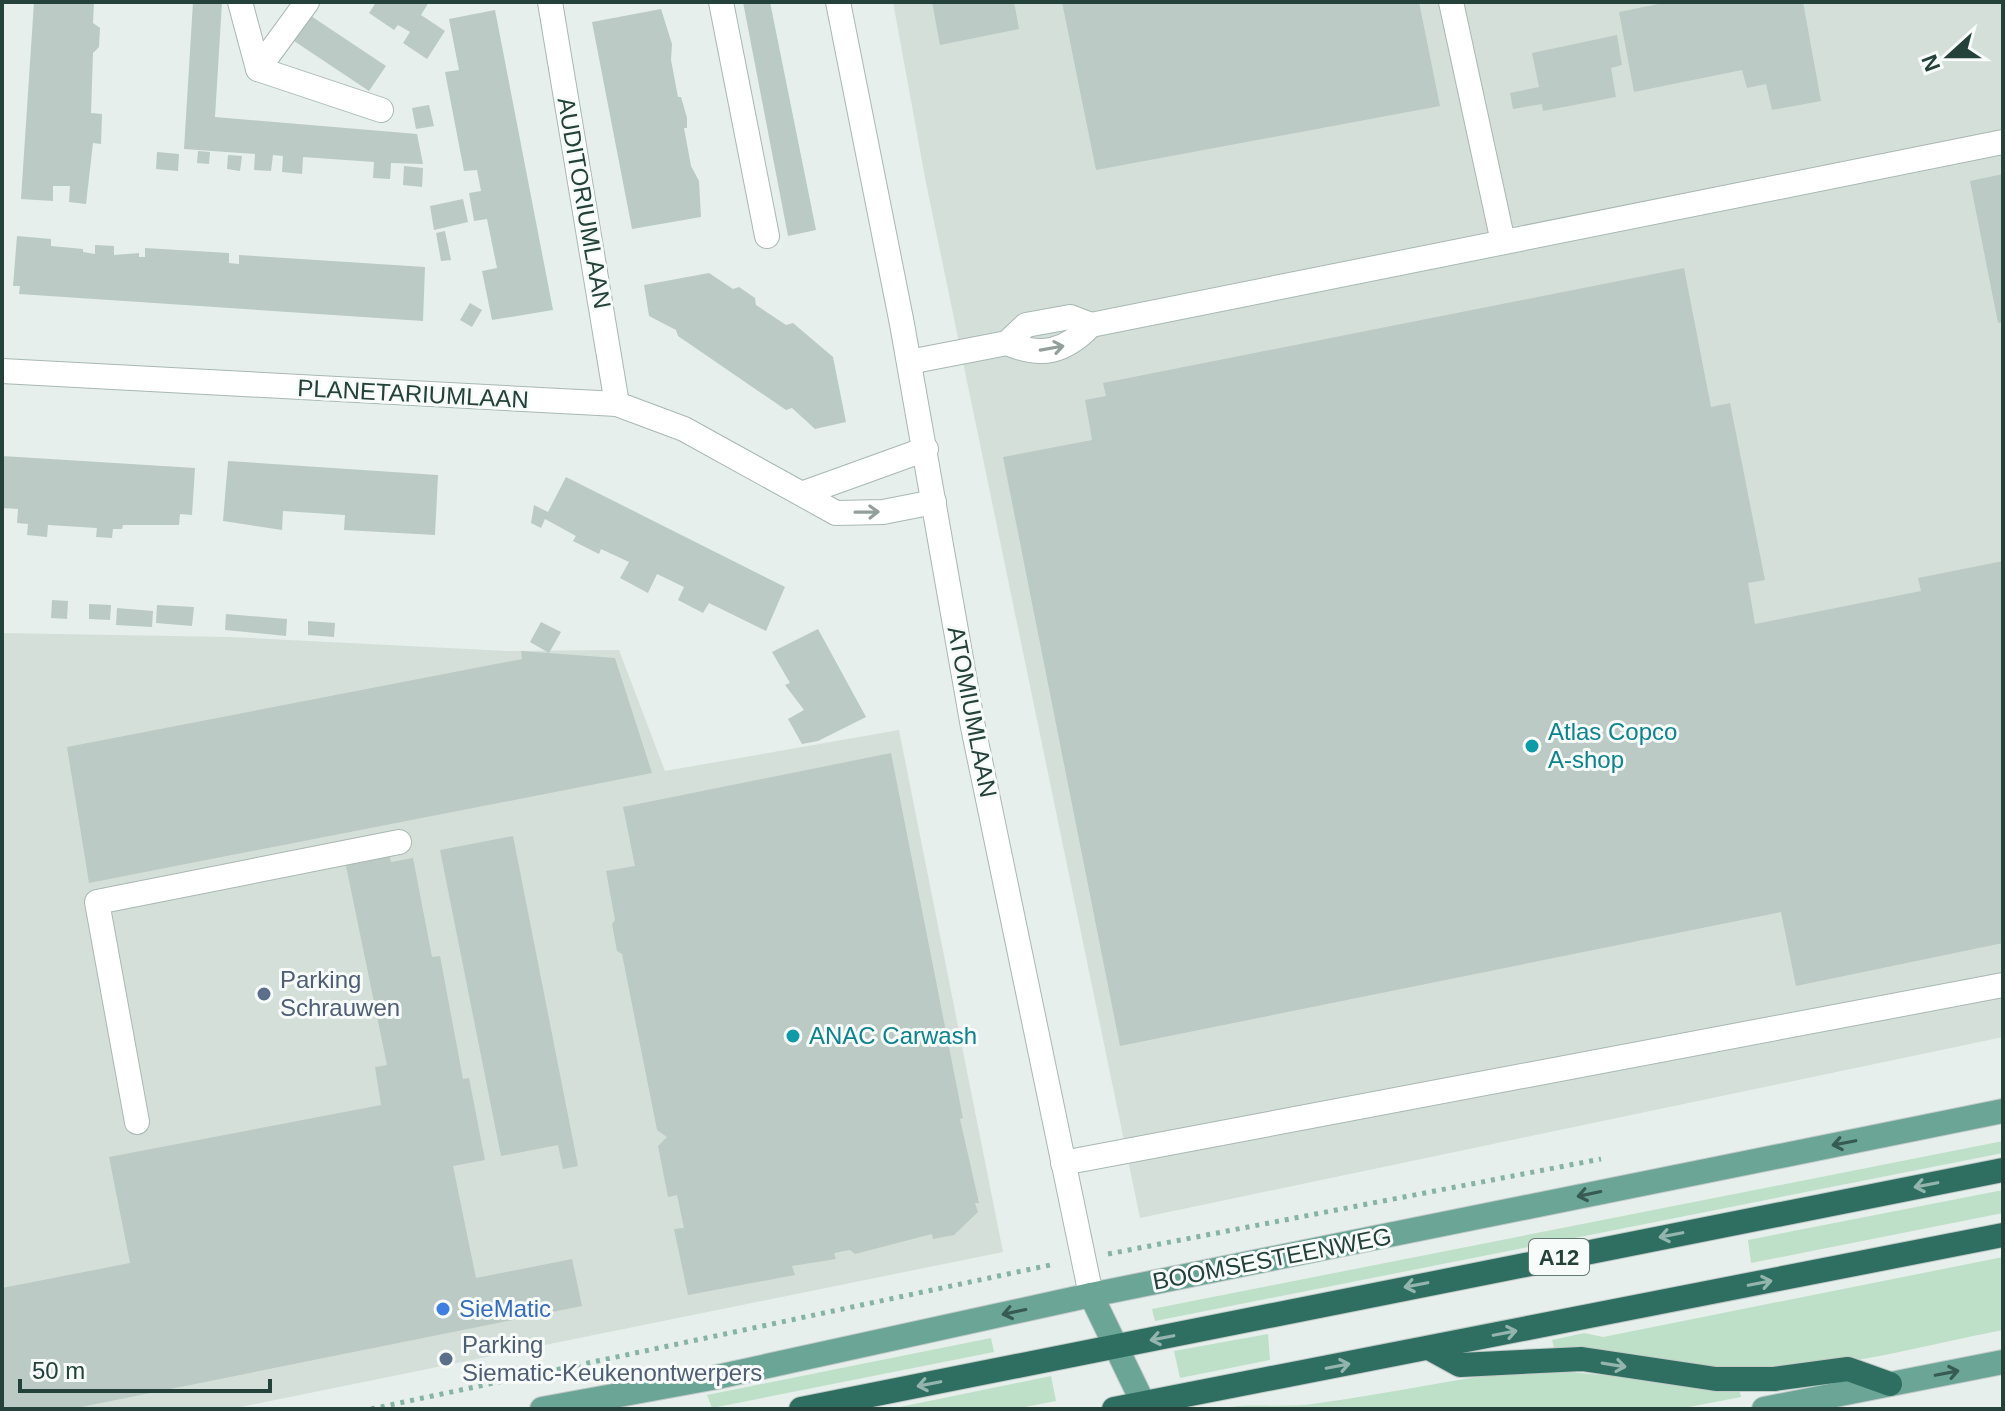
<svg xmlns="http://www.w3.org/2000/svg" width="2005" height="1411" font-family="Arial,sans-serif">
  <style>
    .built { fill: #d4dfda }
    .green { fill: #bfe0c8 }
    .building { fill: #bbcac4 }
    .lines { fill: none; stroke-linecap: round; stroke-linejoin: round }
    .minor-casing { stroke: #a8b8b2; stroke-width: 26 }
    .major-casing { stroke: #c2cac8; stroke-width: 26 }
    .highway-casing { stroke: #c2cac8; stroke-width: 26 }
    .path { stroke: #86b3a5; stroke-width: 5; stroke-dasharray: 4 6; stroke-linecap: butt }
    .minor { stroke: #fff; stroke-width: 24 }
    .major { stroke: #6aa596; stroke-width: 24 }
    .highway { stroke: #2f6f62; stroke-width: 24 }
    .oneway { stroke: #92a09c }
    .oneway2 { stroke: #365b51 }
    .oneway3 { stroke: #93b5ae }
    .culture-dot { fill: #0f9aa8; stroke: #f7fbf9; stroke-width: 3 }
    .service-dot { fill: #5c6f8a; stroke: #f7fbf9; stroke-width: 3 }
    .shop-dot { fill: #3f7fe0; stroke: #f7fbf9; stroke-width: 3 }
    .labels { text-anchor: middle; stroke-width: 6; stroke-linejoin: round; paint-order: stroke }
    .shield { fill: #f7fbf9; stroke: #637a73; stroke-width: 2 }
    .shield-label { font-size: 22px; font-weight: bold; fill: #24423a }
    .street-label { font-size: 24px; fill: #24423a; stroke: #f7fbf9 }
    .culture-label { font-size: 24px; fill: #0d838f; stroke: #f7fbf9; text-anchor: start }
    .service-label { font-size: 24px; fill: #4e5e75; stroke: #f7fbf9; text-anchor: start }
    .shop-label { font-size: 24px; fill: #366cbe; stroke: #f7fbf9; text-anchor: start }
  </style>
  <rect width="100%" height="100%" fill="#e6efeb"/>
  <g class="built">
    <path d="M893,2H2003V1037L1140,1218L926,183Z"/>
    <path d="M2,633L229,637L508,651L619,650L665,771L899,730L1003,1252L230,1409H2Z"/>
  </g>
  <g class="green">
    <path d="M2003,1141V1153L1155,1321L1152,1309Z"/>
    <path d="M2003,1190V1213L1751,1263L1748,1240Z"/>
    <path d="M2003,1257V1330C1930,1344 1855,1365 1780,1370C1707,1375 1628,1359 1555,1351L1552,1340L1584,1333L1603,1337Z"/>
    <path d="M1268,1334L1270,1360L1180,1378L1174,1351Z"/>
    <path d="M991,1338L994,1352L712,1408L707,1395Z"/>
    <path d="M1537,1369L1739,1388L1741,1397L1679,1409H1216C1251,1402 1285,1409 1319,1403C1393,1393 1462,1377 1537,1369Z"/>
    <path d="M1051,1376L1056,1401L1015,1409H890Z"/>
  </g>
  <g class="building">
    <path d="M34,2H94L93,23L100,28L99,47L93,53L91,113L102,114L101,144L93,143L86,204L69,202L70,186H53V201L21,199Z"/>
    <path d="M193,2H222L215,117L417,134L423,164L391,163L390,179L373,178L374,162L303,157L302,174L282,172L283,156L273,155L271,171L254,170L255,154L184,149Z"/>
    <path d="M373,2H429L421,15L445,31L427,59L403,43L410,32L398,25L394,30L369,13L375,4Z"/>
    <path d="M743,2H770L816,230L788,236Z"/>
    <path d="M932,2H1014L1019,29L940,45Z"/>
    <path d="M1062,2H1419L1440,106L1096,170Z"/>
    <path d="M1668,2H1803L1821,101L1772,110L1766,84L1747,88L1742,70L1634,92L1619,12Z"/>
    <path d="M661,9L672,44L671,60L678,97H681L687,118V128H684L691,166L699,181L701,217L632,229L592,22Z"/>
    <path d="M495,10L553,310L492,320L482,271L497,268L487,219L474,221L469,193L481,191L477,170L464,171L445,72L459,70L449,19Z"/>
    <path d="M311,16L386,66L369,91L294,41Z"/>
    <path d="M1617,35L1622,65L1611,68L1616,97L1543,111L1542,104L1513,109L1510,93L1539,87L1532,53Z"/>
    <path d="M429,105L434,126L416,129L412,108Z"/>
    <path d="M198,151L210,152L209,164L197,163Z"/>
    <path d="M157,152L179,154L178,171L156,169Z"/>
    <path d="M228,155L242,156L240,171L227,169Z"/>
    <path d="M404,166L423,168L422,187L403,185Z"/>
    <path d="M2003,174V322L1998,323L1970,181Z"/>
    <path d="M463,199L468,222L434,230L430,206Z"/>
    <path d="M445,231L451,260L441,261L436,233Z"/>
    <path d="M17,236L51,239V246L83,249V252L95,254V245L114,246V255L139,253V257H145V248L229,253V263L239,264V255L425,267L423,321L19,294L20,286H13Z"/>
    <path d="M1684,268L1711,407L1730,403L1765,580L1748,583L1755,624L1921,591L1918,578L2003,561V943L1796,986L1781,912L1120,1046L1003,457L1092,440L1085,400L1106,396L1103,383Z"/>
    <path d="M709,273L733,289L739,287L755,298L756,305L786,325L793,323L833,357L846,422L815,429L792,408L786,410L678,336L676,330L649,316L644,285Z"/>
    <path d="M470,303L482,310L472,327L460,320Z"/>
    <path d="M2,456L195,468L192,515L180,514L179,525H123L122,529H113L112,538L96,537L97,528L48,525L47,537L27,535L28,524L17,523L18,509L2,508Z"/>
    <path d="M228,461L438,475L435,535L344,530L345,515L283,511L282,530L223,521Z"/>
    <path d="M566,477L785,587L766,631L709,603L703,613L678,600L684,587L657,574L648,593L620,578L629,562L601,549L599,554L573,541L576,536L545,519L541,528L531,523L534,505L548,512Z"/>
    <path d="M52,600L68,601L67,619L51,618Z"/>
    <path d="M89,604L111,605L110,620L89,619Z"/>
    <path d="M157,605L194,607L192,626L156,623Z"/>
    <path d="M117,608L153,611L152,627L116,625Z"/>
    <path d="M226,614L287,619L286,636L225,630Z"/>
    <path d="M308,621L335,623L334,637L308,635Z"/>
    <path d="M541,622L561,632L549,653L530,642Z"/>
    <path d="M818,629L866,717L818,741L802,744L788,719L804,710L785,685L790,683L772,652Z"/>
    <path d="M521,651L615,658L652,773L89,883L67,747L522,659Z"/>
    <path d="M891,753L963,1118L960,1119L979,1203H975L978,1212L954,1235L933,1239L932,1234L855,1254L850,1250L834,1253L836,1259L792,1266L795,1275L688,1295L674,1229L684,1228L677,1195L668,1197L658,1146L667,1137L657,1130L622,954L617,951L612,924L615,920L606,871L635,866L623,807Z"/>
    <path d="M513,836L578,1166L563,1169L558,1145L501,1156L440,850Z"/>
    <path d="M389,853L391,862L413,858L432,957L440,956L463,1079L469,1078L485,1160L453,1166L476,1278L572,1259L582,1306L71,1409H2V1288L130,1263L109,1157L381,1105L375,1067L387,1065L345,861Z"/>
  </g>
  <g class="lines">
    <g class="minor-casing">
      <g id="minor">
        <path d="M240,2L258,69"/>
        <path d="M307,2L258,69L381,110"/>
        <path d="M550,2L617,404"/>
        <path d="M721,2L767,236"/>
        <path d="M838,2L902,324L973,727L1091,1295"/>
        <path d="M1451,2L1503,242"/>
        <path d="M1007,343C1042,358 1065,352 1091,325L2003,142"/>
        <path d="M909,362L1007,343L1026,325L1070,317L1091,325"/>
        <path d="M2,371L617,404L684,429L836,513L883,512L934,502"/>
        <path d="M804,493L926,449"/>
        <path d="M137,1122L97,902L399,842"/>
        <path d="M1063,1163L2003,985"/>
      </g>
    </g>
    <g class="major-casing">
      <g id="major">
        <path d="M1091,1295L1146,1409"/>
        <path d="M542,1409L717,1377L1091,1295L2003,1111"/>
        <path d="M1764,1409L2003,1362"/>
      </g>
    </g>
    <g class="highway-casing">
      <g id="highway">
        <path d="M1429,1348L1460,1365L1582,1359L1716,1379H1774L1848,1369L1890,1384"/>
        <path d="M801,1409L2003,1170"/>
        <path d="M1114,1409L2003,1235"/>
      </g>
    </g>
    <g class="path">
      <path d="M1108,1254L1601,1159"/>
      <path d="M371,1409L1055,1264"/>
    </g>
    <use href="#minor" class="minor"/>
    <use href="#major" class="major"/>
    <use href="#highway" class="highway"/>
  </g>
  <defs><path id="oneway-shaft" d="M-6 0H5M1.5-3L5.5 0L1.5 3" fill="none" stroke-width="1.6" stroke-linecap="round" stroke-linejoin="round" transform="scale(2)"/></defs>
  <g class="oneway">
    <use href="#oneway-shaft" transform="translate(1052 348) rotate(-10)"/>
    <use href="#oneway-shaft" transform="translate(867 512) rotate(-1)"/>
  </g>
  <g class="oneway2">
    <use href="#oneway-shaft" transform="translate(1844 1143) rotate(169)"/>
    <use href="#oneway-shaft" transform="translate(1589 1194) rotate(168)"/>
    <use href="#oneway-shaft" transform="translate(1014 1312) rotate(168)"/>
    <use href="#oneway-shaft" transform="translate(1947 1373) rotate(-11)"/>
  </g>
  <g class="oneway3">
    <use href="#oneway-shaft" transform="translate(1926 1185) rotate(169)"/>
    <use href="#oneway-shaft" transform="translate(1671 1235) rotate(169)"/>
    <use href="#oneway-shaft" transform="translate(1760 1283) rotate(-11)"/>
    <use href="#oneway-shaft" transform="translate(1416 1285) rotate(169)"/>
    <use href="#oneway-shaft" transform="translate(1505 1333) rotate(-11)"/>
    <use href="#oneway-shaft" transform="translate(1162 1338) rotate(169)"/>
    <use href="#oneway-shaft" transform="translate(1614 1365) rotate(9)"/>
    <use href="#oneway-shaft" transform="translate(1338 1366) rotate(-11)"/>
    <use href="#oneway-shaft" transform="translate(929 1384) rotate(169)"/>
  </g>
  <g class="culture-dot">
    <circle cx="1532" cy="746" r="8"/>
    <circle cx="793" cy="1036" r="8"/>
  </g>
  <g class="service-dot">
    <circle cx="264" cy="994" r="8"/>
    <circle cx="446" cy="1359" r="8"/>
  </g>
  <circle class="shop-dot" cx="443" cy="1309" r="8"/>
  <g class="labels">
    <rect class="shield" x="1529" y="1239" width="60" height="36" rx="6"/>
    <g class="shield-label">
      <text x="1559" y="1265">A12</text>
    </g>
    <g class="street-label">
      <text transform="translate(584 203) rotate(80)" y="8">AUDITORIUMLAAN</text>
      <text transform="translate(413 394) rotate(3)" y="8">PLANETARIUMLAAN</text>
      <text transform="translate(972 712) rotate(79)" y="8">ATOMIUMLAAN</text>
      <text transform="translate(1272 1259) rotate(-11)" y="8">BOOMSESTEENWEG</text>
    </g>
    <g class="culture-label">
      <text x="1548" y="740">Atlas Copco<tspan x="1548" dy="28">A-shop</tspan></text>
      <text x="809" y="1044">ANAC Carwash</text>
    </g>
    <g class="service-label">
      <text x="280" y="988">Parking<tspan x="280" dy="28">Schrauwen</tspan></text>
      <text x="462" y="1353">Parking<tspan x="462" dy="28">Siematic-Keukenontwerpers</tspan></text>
    </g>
    <g class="shop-label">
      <text x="459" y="1317">SieMatic</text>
    </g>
  </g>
  <rect width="2005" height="1411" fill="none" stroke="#24423a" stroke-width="8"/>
  <g transform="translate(1949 56) rotate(249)" stroke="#f7fbf9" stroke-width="6" paint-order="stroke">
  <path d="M0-6L14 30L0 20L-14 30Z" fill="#24423a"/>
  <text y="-12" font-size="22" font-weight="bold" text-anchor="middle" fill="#24423a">N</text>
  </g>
  <path d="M20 1379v12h250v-12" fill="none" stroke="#24423a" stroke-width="4"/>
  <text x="32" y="1379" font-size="24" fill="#24423a" stroke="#f7fbf9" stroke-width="6" paint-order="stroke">50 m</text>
</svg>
